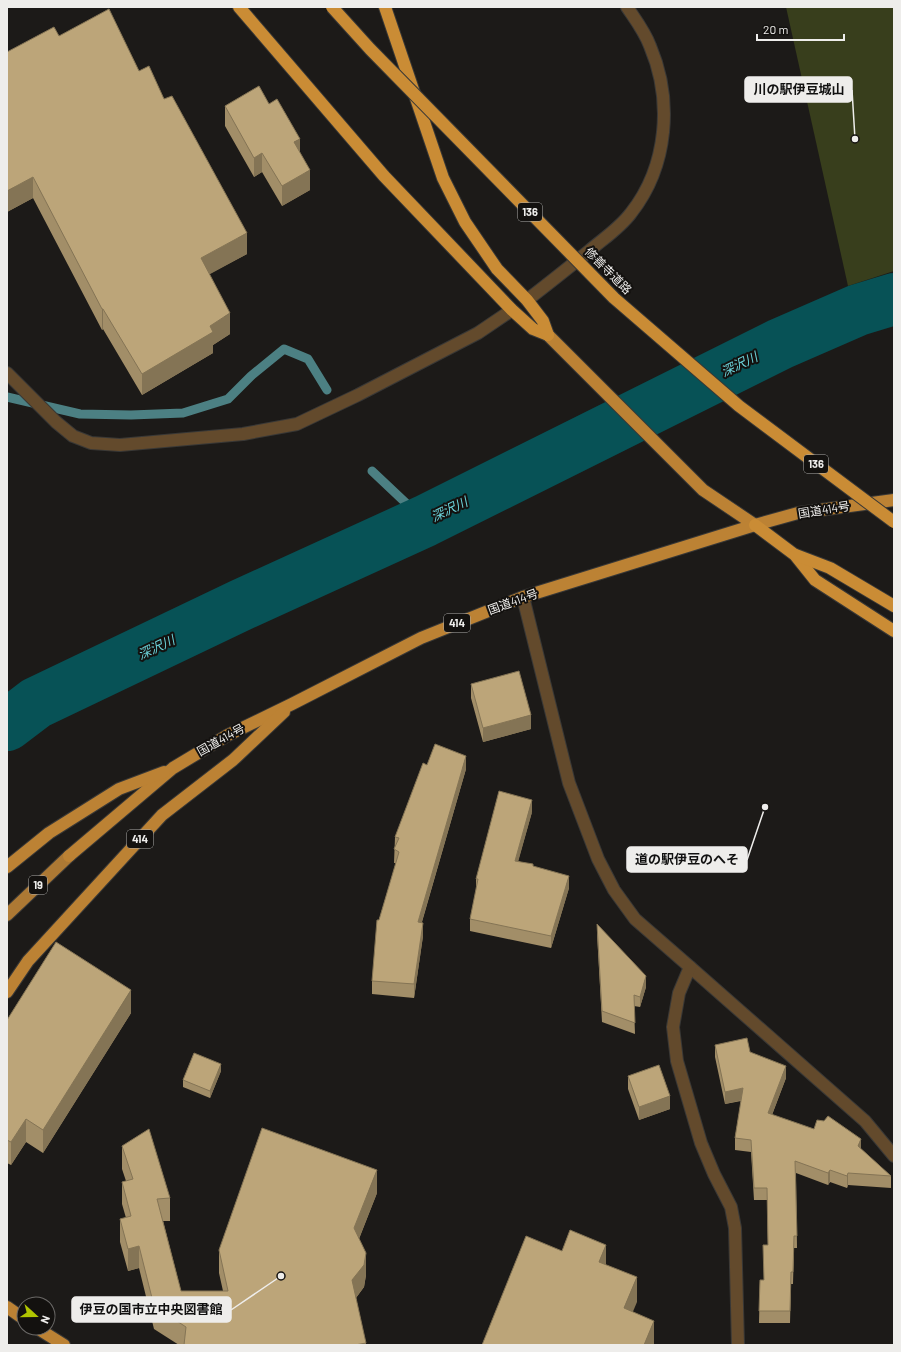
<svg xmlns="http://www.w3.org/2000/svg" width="901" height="1352" font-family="Barlow,'Noto Sans JP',sans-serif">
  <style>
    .green { fill: #383e1c }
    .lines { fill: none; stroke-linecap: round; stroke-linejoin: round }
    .stream { stroke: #4c8083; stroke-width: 9 }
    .river { stroke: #075256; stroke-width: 52 }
    .minor-casing { stroke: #393836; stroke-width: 14 }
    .tertiary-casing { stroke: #393836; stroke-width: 14 }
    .primary-casing { stroke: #393836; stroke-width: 14 }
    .trunk-casing { stroke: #393836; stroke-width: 14 }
    .motorway-casing { stroke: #393836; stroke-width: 14 }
    .minor { stroke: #634a2c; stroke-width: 12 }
    .tertiary { stroke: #634a2c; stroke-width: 12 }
    .primary { stroke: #ad7934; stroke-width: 12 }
    .trunk { stroke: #bc8234; stroke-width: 12 }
    .motorway { stroke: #ca8c35; stroke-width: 12 }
    .motorway-bridge-casing { stroke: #393836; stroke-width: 14; stroke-linecap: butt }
    .motorway-bridge { stroke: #ca8c35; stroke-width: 12 }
    .wall { fill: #a28e68 }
    .shaded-wall { fill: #847455 }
    .building { fill: #bca579; stroke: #847455 }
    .labels { text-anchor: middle; stroke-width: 4; stroke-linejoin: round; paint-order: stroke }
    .shield { fill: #13110f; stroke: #acaba9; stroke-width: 1 }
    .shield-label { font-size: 11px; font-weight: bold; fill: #eeedeb }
    .street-label { font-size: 12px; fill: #eeedeb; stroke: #13110f }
    .water-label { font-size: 13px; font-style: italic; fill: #6cd2d9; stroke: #13110f }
    .leader { fill: none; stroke: #eeedeb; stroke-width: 1.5 }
    .callout-dot { fill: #eeedeb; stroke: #13110f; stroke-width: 1.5 }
    .callout { fill: #eeedeb; stroke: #eeedeb; stroke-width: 1.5 }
    .callout-label { font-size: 13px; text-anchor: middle; font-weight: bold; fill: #111 }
  </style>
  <rect width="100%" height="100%" fill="#1c1a18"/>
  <path class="green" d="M786,7H894V271L848,286Z"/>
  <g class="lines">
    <g class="stream">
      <path d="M7,397L80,414L131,415L183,413L228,399L251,376L284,349L308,359L327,390"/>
      <path d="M372,471L425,521"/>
    </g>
    <path class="river" d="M7,725L36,703L241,605L425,521L780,344L858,310L894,299"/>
    <g class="minor-casing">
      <g id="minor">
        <path d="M527,300C548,284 568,268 589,251C603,239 620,228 631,213C668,166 673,100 650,46C645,32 635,19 627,7"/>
        <path d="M7,373L56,422L73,436L91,443L120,445L243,434L297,424L358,395L478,333L512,310"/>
        <path d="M690,967L865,1121L894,1156"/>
      </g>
    </g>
    <g class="tertiary-casing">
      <path id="tertiary" d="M523,597L569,783L598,859L614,890L635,919L690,967L679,993L673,1027L677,1061L701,1143L714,1174L731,1207L735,1228L738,1345"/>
    </g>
    <g class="primary-casing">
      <path id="primary" d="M7,915L69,856"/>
    </g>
    <g class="trunk-casing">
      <g id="trunk">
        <path d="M548,335L703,490L755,525"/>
        <path d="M69,856L173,768L228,735L292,704L421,638L523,597L755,525L798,513L894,500"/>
        <path d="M7,867L49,833L119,789L164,772"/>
        <path d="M7,992L28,961L162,815L233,760L284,712"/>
        <path d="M7,1307L24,1319"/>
        <path d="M37,1328L64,1345"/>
      </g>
    </g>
    <g class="motorway-casing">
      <g id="motorway">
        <path d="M239,7L384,176L512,310L533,329L548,335"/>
        <path d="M385,7L443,178L465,222L497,269L527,300L543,321L548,335"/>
        <path d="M755,525L795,555L815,580L894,631"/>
        <path d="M796,555L830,568L894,606"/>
      </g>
    </g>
    <use href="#minor" class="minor"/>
    <use href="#tertiary" class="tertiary"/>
    <use href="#primary" class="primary"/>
    <use href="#trunk" class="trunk"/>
    <use href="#motorway" class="motorway"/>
    <g class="motorway-bridge-casing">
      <path id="motorway-bridge" d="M332,7L370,49L614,298L739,406L894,522"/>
    </g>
    <use href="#motorway-bridge" class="motorway-bridge"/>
  </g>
  <g class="wall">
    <path d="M59,36L139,71L164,99L247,254L209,274L230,334L213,345V353L142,395L103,329L102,330L33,198L7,212Z"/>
    <path d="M269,104L300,153L310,190L282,206L262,172L254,177L225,126V106Z"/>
    <path d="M471,684L531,729L483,742L471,698Z"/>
    <path d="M427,765L466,769L422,922L423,936L414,998L372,994V981L379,920L396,863H394L395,837Z"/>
    <path d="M532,812L518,861L533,866L569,888L551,948L470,931V919L476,891V879Z"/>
    <path d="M597,924L646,987L640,1007L634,1006L635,1034L602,1022L597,934Z"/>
    <path d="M131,1013L43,1153L26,1142L11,1165L7,1163V1020Z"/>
    <path d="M715,1045L750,1052L786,1078L772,1115L861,1149L891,1176V1188L848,1185L847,1188L830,1182L828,1185L796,1173L797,1248H794L793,1284H791L790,1323H759L760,1280H764L768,1245L767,1200H754L751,1152L735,1150V1138L741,1101L725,1104L715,1057Z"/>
    <path d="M221,1071L210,1098L183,1087V1080Z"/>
    <path d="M628,1076L670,1109L639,1120L628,1089Z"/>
    <path d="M122,1146L170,1198V1221H163L181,1291H223L219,1273V1250L377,1193L359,1239L366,1275L364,1287L356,1298L366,1345H179L154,1329L139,1268L128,1271L120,1242V1219L126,1218L122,1204V1182L126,1181L122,1169Z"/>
  </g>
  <g class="shaded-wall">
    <path d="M300,139V158L294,142Z"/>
    <path d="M262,153V172L254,177V158Z"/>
    <path d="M310,170V190L282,206V186Z"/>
    <path d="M33,177V198L7,212V191Z"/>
    <path d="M247,233V254L201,279V258Z"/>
    <path d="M102,309H103V329L102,330Z"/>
    <path d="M230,313V334L213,345V353L142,395V374L210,326Z"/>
    <path d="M531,715V729L483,742V728Z"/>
    <path d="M466,756V769L418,935V922Z"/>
    <path d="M532,800V812L515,873V861Z"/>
    <path d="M569,876V888L551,948V936Z"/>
    <path d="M423,923V936L414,998V984Z"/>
    <path d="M646,976V987L640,1007V997Z"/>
    <path d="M131,990V1013L43,1153V1130Z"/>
    <path d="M221,1064V1071L210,1098V1091Z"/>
    <path d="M786,1066V1078L768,1125V1113Z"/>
    <path d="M743,1088V1100L725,1104V1092Z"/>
    <path d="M670,1096V1109L639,1120V1107Z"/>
    <path d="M26,1119V1142L11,1165V1142Z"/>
    <path d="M861,1139V1151L858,1146Z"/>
    <path d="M377,1170V1193L354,1251V1228Z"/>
    <path d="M830,1170V1182L828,1185V1173Z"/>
    <path d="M848,1173V1185L847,1188V1176Z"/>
    <path d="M606,1245V1270L599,1262Z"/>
    <path d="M139,1246V1268L128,1271V1249Z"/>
    <path d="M366,1253V1275L364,1287L352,1303V1280Z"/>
    <path d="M637,1277V1302L624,1333V1308Z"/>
    <path d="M654,1321V1345H644Z"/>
    <path d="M366,1343V1345H355Z"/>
  </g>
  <g class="building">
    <path d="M109,9L139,71L149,66L164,99L172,96L247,233L201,258L230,313L210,326L213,332L142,374L103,309H102L33,177L7,191V52L54,27L59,36Z"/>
    <path d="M259,86L269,104L277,99L300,139L294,142L310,170L282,186L262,153L254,158L225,106Z"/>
    <path d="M519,671L531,715L483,728L471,684Z"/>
    <path d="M435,744L466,756L418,922L423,923L414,984L372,981L377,920H379L399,852L394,849L399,838L395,837L423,763L427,765Z"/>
    <path d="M499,791L532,800L515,861L533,864V866L569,876L551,936L470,919L478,879H476Z"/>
    <path d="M597,924L646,976L640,997L634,995L635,1023L602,1011Z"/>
    <path d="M56,942L131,990L43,1130L26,1119L11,1142L7,1140V1020Z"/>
    <path d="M747,1038L750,1052L786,1066L768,1113L814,1129L817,1120L824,1121L828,1116L861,1139L858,1146L891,1176L848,1173L847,1176L830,1170L828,1173L795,1161L797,1236H794L793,1272H791L790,1311H759L760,1280H764L763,1245H768L767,1188H754L751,1140L735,1138L743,1088L725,1092L715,1045Z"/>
    <path d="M194,1053L221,1064L210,1091L183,1080Z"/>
    <path d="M659,1065L670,1096L639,1107L628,1076Z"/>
    <path d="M262,1128L377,1170L354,1228L366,1253L364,1265L352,1280L366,1343L355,1345H184L186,1327L154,1306L139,1246L128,1249L120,1219L131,1216L122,1182L133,1179L122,1146L149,1129L170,1198L157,1199L181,1291H228L219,1250Z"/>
    <path d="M570,1230L606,1245L599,1262L637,1277L624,1308L654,1321L644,1345H482L526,1236L562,1251Z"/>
  </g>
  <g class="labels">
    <g class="shield">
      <rect x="518" y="203" width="24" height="18" rx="3"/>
      <rect x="804" y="455" width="24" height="18" rx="3"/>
      <rect x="444" y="614" width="26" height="18" rx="3"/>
      <rect x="127" y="830" width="26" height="18" rx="3"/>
      <rect x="29" y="876" width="18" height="18" rx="3"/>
    </g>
    <g class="shield-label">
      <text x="530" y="216">136</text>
      <text x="816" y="468">136</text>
      <text x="457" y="627">414</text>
      <text x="140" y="843">414</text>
      <text x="38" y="889">19</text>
    </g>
    <g class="street-label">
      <text transform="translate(608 271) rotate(45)" y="4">修善寺道路</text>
      <text transform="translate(824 510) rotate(-9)" y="4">国道414号</text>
      <text transform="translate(513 602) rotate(-20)" y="4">国道414号</text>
      <text transform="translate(221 740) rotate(-29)" y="4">国道414号</text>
    </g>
    <g class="water-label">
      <text transform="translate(739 364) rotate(-26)" y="5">深沢川</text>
      <text transform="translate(449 509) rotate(-26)" y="5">深沢川</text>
      <text transform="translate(156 647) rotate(-25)" y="5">深沢川</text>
    </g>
  </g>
  <path class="leader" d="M855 139L852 90M765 807L747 860M281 1276L231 1310"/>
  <g class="callout-dot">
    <circle cx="855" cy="139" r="4"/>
    <circle cx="765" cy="807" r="4"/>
    <circle cx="281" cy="1276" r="4"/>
  </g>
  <g class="callout">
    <rect x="745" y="77" width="107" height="25" rx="4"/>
    <rect x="627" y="847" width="120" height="25" rx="4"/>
    <rect x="72" y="1297" width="159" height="25" rx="4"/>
  </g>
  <g class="callout-label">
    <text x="799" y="94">川の駅伊豆城山</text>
    <text x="687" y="864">道の駅伊豆のへそ</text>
    <text x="151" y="1314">伊豆の国市立中央図書館</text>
  </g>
  <rect width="901" height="1352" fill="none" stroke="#eeedeb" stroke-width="16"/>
  <g transform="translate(36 1316) rotate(111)"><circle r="19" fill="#13110f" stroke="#6b6967"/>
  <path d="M0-3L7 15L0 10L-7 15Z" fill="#b0c501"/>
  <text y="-6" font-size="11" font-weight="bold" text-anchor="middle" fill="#eeedeb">N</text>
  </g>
  <path d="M757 34v6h87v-6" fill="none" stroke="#eeedeb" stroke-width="2"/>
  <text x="763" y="34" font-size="12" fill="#eeedeb" stroke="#13110f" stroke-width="3" paint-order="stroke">20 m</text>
</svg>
